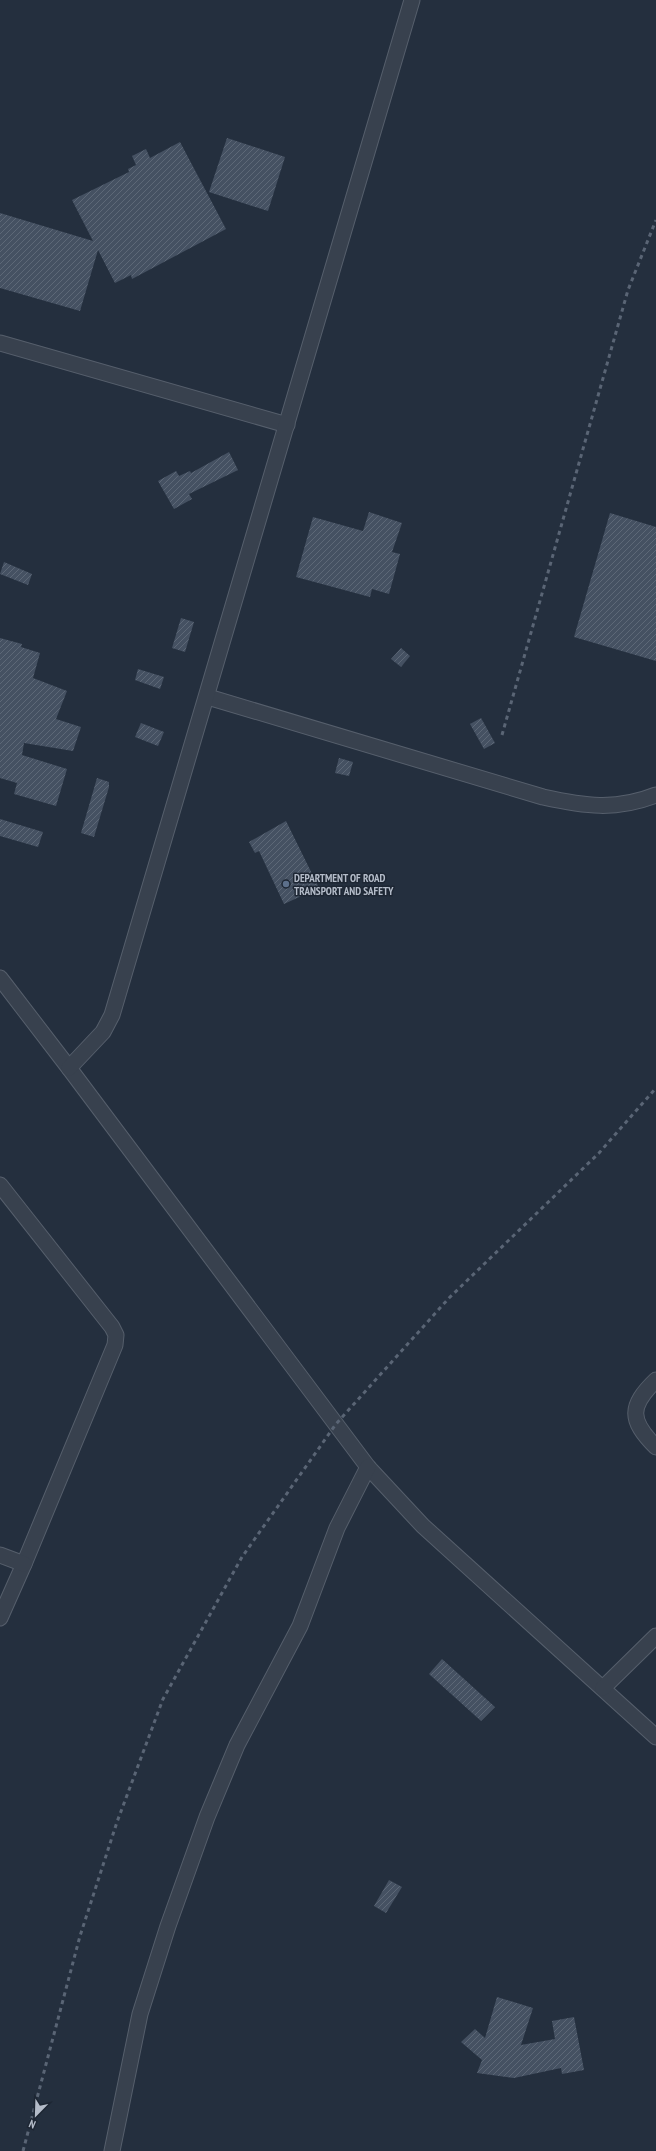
<svg xmlns="http://www.w3.org/2000/svg" width="656" height="2151" font-family="'PT Sans Narrow',sans-serif">
  <style>
    .building { fill: url(#building-hatch) }
    .lines { fill: none; stroke-linecap: round; stroke-linejoin: round }
    .minor-casing { stroke: #565f6c; stroke-width: 17 }
    .minor { stroke: #38414e; stroke-width: 15 }
    .rail { stroke: #5a6575; stroke-width: 3; stroke-dasharray: 4 4; stroke-linecap: butt }
    .service-dot { fill: #5c6f8a; stroke: #1d2633; stroke-width: 1.5 }
    .labels { text-anchor: middle; stroke-width: 3; stroke-linejoin: round; paint-order: stroke }
    .poi-label { font-size: 11px; font-weight: bold; fill: #b4bcc9; stroke: #1d2633; text-anchor: start }
  </style>
  <defs>
    <pattern id="building-hatch" width="6" height="6" patternUnits="userSpaceOnUse"><rect width="6" height="6" fill="#455162"/><path d="M-1 1l2-2M0 6l6-6M5 7l2-2" fill="none" stroke="#5d6877"/></pattern>
  </defs>
  <rect width="100%" height="100%" fill="#242f3e"/>
  <g class="building">
    <path d="M227,138L285,157L268,211L209,192Z"/>
    <path d="M180,142L226,229L132,279L131,275L115,283L98,250L80,311L0,288V213L93,241L72,200L129,172L128,169L136,165L132,156L146,149L150,158Z"/>
    <path d="M229,452L238,470L189,494L192,499L174,509L158,481L176,471L179,476L190,471L191,473Z"/>
    <path d="M369,512L402,523L392,552L400,554L389,594L372,589L370,597L296,577L313,517L363,531Z"/>
    <path d="M610,513L656,527V661L574,637Z"/>
    <path d="M4,562L32,574L28,585L0,574Z"/>
    <path d="M181,618L194,622L185,652L172,648Z"/>
    <path d="M0,638L22,644L21,647L40,653L33,678L67,691L56,719L81,727L73,751L24,743L22,755L67,769L56,806L14,794L17,783L0,778Z"/>
    <path d="M401,648L410,656L401,667L391,659Z"/>
    <path d="M138,669L164,677L160,689L135,680Z"/>
    <path d="M481,718L495,743L484,749L470,724Z"/>
    <path d="M141,723L164,732L158,746L135,737Z"/>
    <path d="M339,758L353,762L349,776L335,773Z"/>
    <path d="M97,778L109,782V787L94,837L81,833Z"/>
    <path d="M0,819L43,832L38,847L0,836Z"/>
    <path d="M286,821L319,888L284,904L259,851L255,853L249,842Z"/>
    <path d="M442,1659L495,1707L481,1721L429,1674Z"/>
    <path d="M389,1880L402,1887L386,1913L374,1906Z"/>
    <path d="M497,1997L533,2008L521,2045L555,2039L552,2021L574,2017L584,2070L562,2074L561,2068L514,2078L477,2073L482,2060L461,2042L475,2029L485,2038Z"/>
  </g>
  <g class="lines">
    <g class="minor-casing">
      <g id="minor">
        <path d="M0,343L287,425"/>
        <path d="M208,697L543,797C584,806 616,811 656,795"/>
        <path d="M0,978L69,1068L368,1467L423,1526L656,1737"/>
        <path d="M69,1068L103,1032L112,1015L412,0"/>
        <path d="M0,1185L112,1327L116,1335L115,1345L24,1564L0,1618"/>
        <path d="M656,1380C629,1406 629,1420 656,1447"/>
        <path d="M0,1555L24,1564"/>
        <path d="M603,1688L656,1636"/>
        <path d="M112,2151L140,2014L168,1926L207,1817L237,1745L300,1626L337,1528L368,1467"/>
      </g>
    </g>
    <use href="#minor" class="minor"/>
    <g class="rail">
      <path d="M502,735L628,290L656,220"/>
      <path d="M23,2151L80,1936L117,1822L163,1699L242,1557L336,1424L449,1298L599,1153L656,1088"/>
    </g>
  </g>
  <circle class="service-dot" cx="286" cy="884" r="4"/>
  <g class="labels">
    <g class="poi-label">
      <text x="294" y="882">DEPARTMENT OF ROAD<tspan x="294" dy="13">TRANSPORT AND SAFETY</tspan></text>
    </g>
  </g>
  <g transform="translate(36 2115) rotate(203)" stroke="#1d2633" stroke-width="3" paint-order="stroke">
  <path d="M0-3L7 15L0 10L-7 15Z" fill="#b4bcc9"/>
  <text y="-6" font-size="11" font-weight="bold" text-anchor="middle" fill="#b4bcc9">N</text>
  </g>
</svg>
